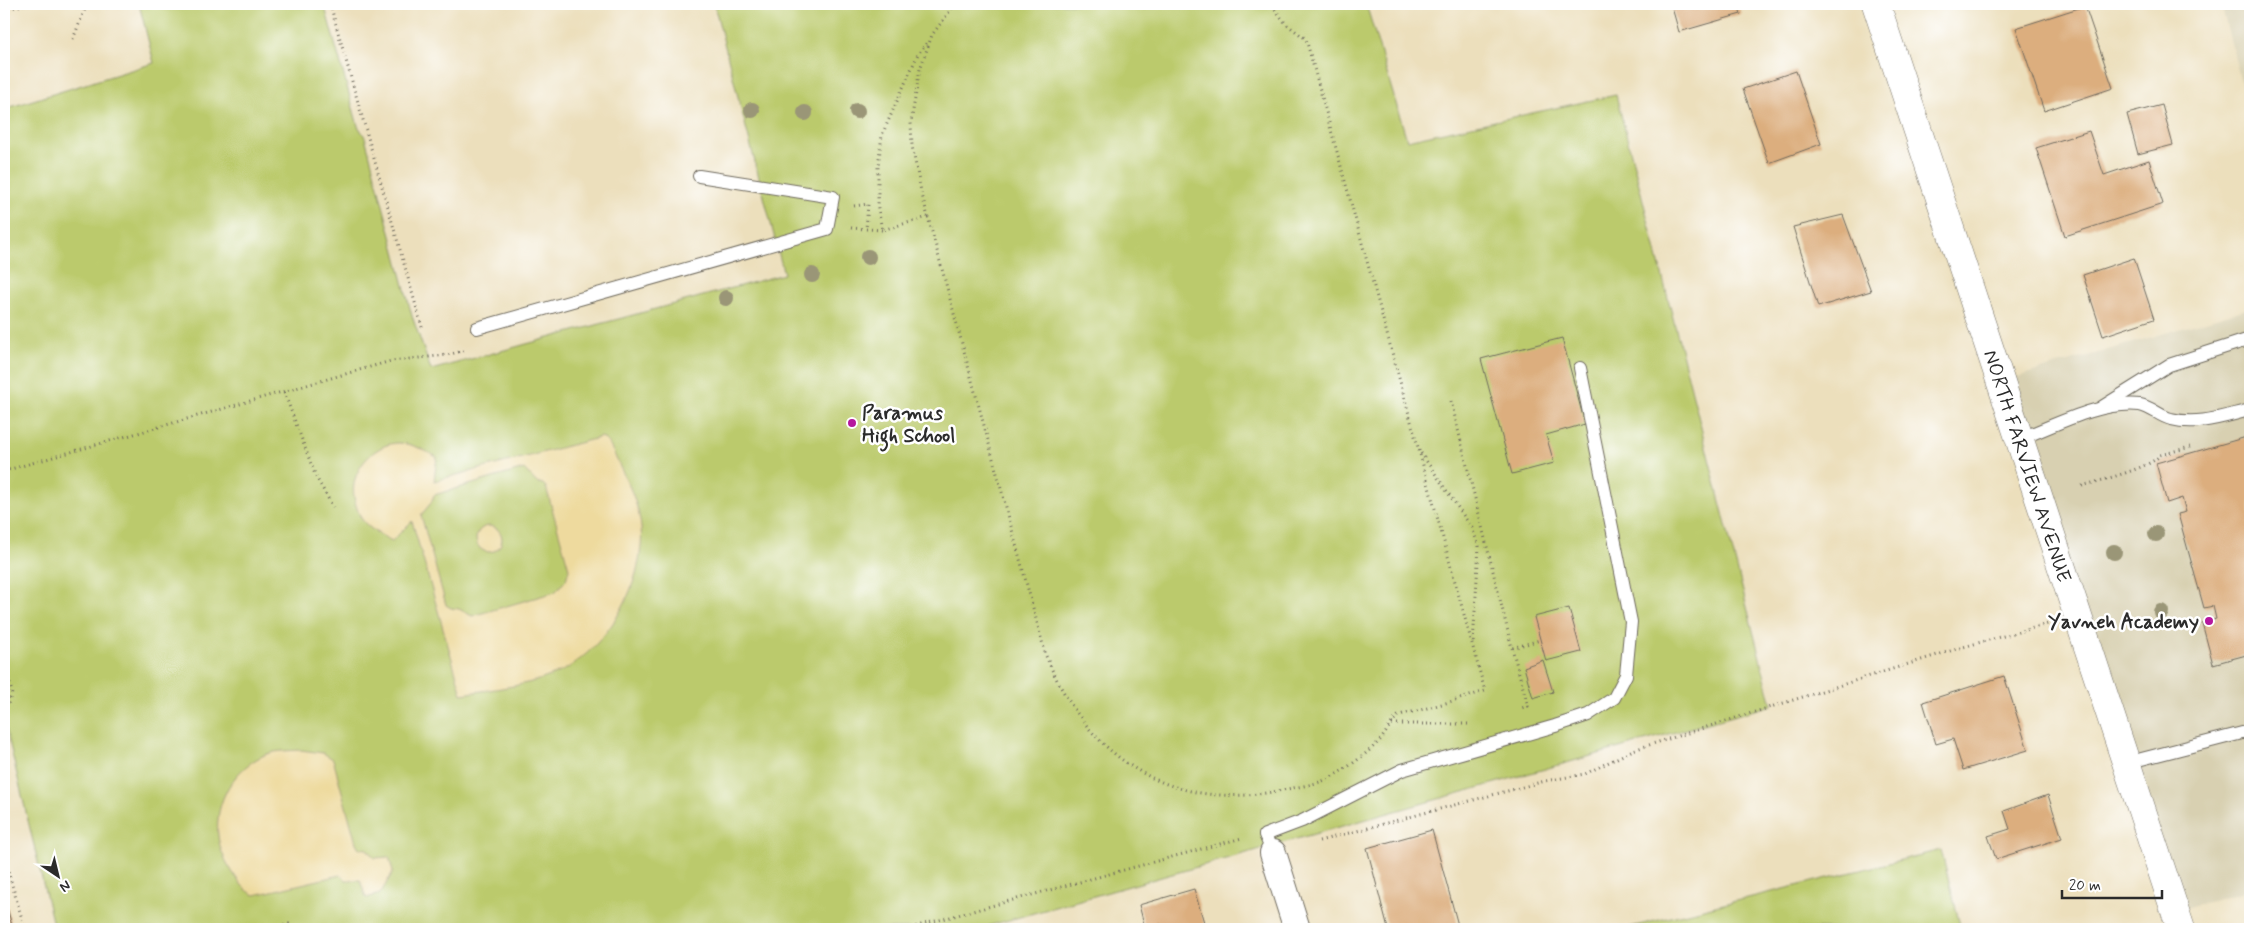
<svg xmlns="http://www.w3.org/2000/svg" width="2254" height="933" font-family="Mynerve,sans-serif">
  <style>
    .built { fill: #d8d0b1 }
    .green { fill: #bbca6c; stroke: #737a4c }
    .sand { fill: #eeda9e; stroke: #8c8264; fill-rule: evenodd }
    .building { fill: #dcae7e }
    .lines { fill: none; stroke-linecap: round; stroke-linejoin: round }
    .service-casing { stroke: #6f6a5e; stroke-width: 14 }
    .minor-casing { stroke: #6f6a5e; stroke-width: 28 }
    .tertiary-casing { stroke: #6f6a5e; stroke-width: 29 }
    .path { stroke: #6f6a5e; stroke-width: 3; stroke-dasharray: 1 4; stroke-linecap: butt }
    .service { stroke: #fff; stroke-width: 12 }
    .minor { stroke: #fff; stroke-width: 26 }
    .tertiary { stroke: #fff; stroke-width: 28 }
    .tree { fill: #9a9677 }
    .poi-dot { fill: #b5179e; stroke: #fff; stroke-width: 2 }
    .labels { text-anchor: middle; stroke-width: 5; stroke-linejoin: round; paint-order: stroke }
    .poi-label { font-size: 20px; font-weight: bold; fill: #2b2b2b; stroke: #fff; text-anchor: start }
    .street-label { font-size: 20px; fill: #2b2b2b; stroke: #fff }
  </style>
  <rect width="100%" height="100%" fill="#fff"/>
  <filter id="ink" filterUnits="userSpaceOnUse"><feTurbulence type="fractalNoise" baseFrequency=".02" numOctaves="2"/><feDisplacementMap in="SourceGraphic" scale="10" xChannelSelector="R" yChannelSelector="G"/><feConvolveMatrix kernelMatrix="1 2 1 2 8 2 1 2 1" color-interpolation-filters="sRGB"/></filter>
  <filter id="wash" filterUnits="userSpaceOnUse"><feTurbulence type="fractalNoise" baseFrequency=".0096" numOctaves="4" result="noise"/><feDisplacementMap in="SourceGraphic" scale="20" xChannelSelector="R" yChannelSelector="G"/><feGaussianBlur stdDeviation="1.12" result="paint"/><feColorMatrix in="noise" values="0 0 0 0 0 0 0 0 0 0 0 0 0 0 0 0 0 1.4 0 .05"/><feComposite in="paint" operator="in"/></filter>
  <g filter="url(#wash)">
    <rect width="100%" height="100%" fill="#ecdfbc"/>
    <g class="built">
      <path d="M2221,4H2250V118V117Z"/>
      <path d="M2250,308V890L2175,912L2000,382Z"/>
    </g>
    <g class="green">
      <path d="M139,4H324L358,126L365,137L412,316L431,370L784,274L714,4H1366L1407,140L1616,95L1772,705L977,929H54L4,720V109L154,63Z"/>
      <path d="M1941,850L1961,929H1623Z"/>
    </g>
    <g class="sand">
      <path d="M602,437C611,443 616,459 621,469C633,492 644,519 641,546C637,594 607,644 566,669C538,685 493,689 462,694L412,521L392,541C381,535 368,529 361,518C356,508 352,494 354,484C357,463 379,442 400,443C414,444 425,451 437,457L434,481ZM524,469L536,482L543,484L546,487L569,569L566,580L555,592L472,616L459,609L451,608L446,605L421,515L431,503L434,495Z"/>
      <circle cx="489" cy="539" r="13"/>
      <path d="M301,750L323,753L333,759L356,843L359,848L367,849L374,858L389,857L393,872L380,894L366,898L360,880H346L340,875L255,895C244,891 236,878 230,868C203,828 222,772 267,754C278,750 290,751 301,750Z"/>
    </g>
    <g id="blocks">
      <g class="building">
        <path d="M1671,4H1738L1741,14L1679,32Z"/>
        <path d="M2085,6L2113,88L2044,111L2016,28Z"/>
        <path d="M1796,71L1821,144L1769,163L1743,89Z"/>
        <path d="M2162,105L2173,145L2138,154L2127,114Z"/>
        <path d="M2089,131L2104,175L2149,160L2163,204L2065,236L2036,148Z"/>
        <path d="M1843,215L1871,291L1818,307L1793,227Z"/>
        <path d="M2134,258L2154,319L2103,336L2083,275Z"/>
        <path d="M1562,338L1585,424L1546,435L1554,463L1512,474L1481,359Z"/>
        <path d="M2250,436V654L2213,664L2202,623L2216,619L2213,606L2204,608L2178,514L2186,512L2182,498L2167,503L2156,463Z"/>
        <path d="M1569,608L1581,652L1546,661L1534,617Z"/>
        <path d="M1543,660L1553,692L1533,698L1524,667Z"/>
        <path d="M2004,676L2028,750L1963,770L1953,739L1936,744L1923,702Z"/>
        <path d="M2048,795L2062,838L1996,859L1988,836L2010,829L2004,811Z"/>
        <path d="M1432,830L1459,929H1388L1367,848Z"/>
        <path d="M1194,889L1206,929H1162L1161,924L1145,928L1139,905Z"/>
        <path d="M4,897L13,929H4Z"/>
      </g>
    </g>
  </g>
  <g filter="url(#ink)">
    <use href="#blocks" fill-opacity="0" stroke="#6f6a5e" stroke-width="1"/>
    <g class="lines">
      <g class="service-casing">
        <g id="service">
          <path d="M477,328L827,229L833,197L699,176"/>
          <path d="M2102,407L2169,365L2250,339"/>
          <path d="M2019,439C2056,425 2099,401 2140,405C2151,407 2161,417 2171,419C2198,426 2224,416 2250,410"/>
          <path d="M2126,763L2250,731"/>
          <path d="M1273,853L1265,835L1302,821L1402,770L1555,726L1588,715L1614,698L1626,675L1631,622L1580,368"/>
        </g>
      </g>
      <g class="minor-casing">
        <path id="minor" d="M1273,853L1297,929"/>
      </g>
      <g class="tertiary-casing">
        <path id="tertiary" d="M1876,4L2181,929"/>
      </g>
      <g class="path">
        <path d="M330,4L422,327"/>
        <path d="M955,4L932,35L920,69L911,122L912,146L921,191L1046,656C1089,761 1174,815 1287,789C1298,787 1310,785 1320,782C1339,775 1369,753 1382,738C1387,731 1392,721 1398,716C1403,713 1414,712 1420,710C1442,704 1464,698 1485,691L1306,39L1286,24L1271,4"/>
        <path d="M4,10L26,4"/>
        <path d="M73,39L87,4"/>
        <path d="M854,206L868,204L866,229"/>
        <path d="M928,217L882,230L878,208V166L882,135L918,54L929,40"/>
        <path d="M851,228L882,230"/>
        <path d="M284,392L316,477L333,507"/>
        <path d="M1451,401L1512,648L1540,640"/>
        <path d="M1421,453L1472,528L1479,546L1473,644"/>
        <path d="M4,471L391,361L447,355L466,350"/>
        <path d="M2082,486C2098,481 2151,468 2160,455L2190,447"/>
        <path d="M1512,648L1528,706L1519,709"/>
        <path d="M4,659L12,693L4,714"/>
        <path d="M1392,724H1470"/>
        <path d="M1319,841L1545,781L1585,774L1633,750L1963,647L2048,624"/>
        <path d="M4,857L25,929"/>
        <path d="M269,929L289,924L296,929"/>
        <path d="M302,929L310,926L314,929"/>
        <path d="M906,929L1242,838"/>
      </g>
      <use href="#service" class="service"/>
      <use href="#minor" class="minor"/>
      <use href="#tertiary" class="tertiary"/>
    </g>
    <g class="tree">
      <circle cx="752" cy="110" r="8"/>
      <circle cx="857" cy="111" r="8"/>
      <circle cx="805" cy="113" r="8"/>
      <circle cx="868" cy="257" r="8"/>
      <circle cx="812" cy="275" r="8"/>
      <circle cx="726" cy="298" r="8"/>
      <circle cx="2156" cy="534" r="8"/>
      <circle cx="2114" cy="552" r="8"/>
      <circle cx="2161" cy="612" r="8"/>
    </g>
  </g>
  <g class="poi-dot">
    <circle cx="852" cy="423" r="5"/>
    <circle cx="2209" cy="621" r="5"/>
  </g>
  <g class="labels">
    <g class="poi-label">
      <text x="862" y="419">Paramus<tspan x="862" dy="23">High School</tspan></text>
      <text x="2199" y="628" text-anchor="end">Yavneh Academy</text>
    </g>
    <g class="street-label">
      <text transform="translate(2028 466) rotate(72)" y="7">NORTH FARVIEW AVENUE</text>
    </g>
  </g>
  <rect width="2254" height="933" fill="none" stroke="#fff" stroke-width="20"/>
  <g transform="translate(58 876) rotate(145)" stroke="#ffffff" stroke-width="4" paint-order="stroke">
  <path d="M0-4L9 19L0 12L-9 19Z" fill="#2b2b2b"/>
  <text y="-8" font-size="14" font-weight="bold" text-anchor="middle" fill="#2b2b2b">N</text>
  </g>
  <path d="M2062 890v8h100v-8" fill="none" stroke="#2b2b2b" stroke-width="2.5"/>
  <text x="2069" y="890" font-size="15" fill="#2b2b2b" stroke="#ffffff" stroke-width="4" paint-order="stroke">20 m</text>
</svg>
